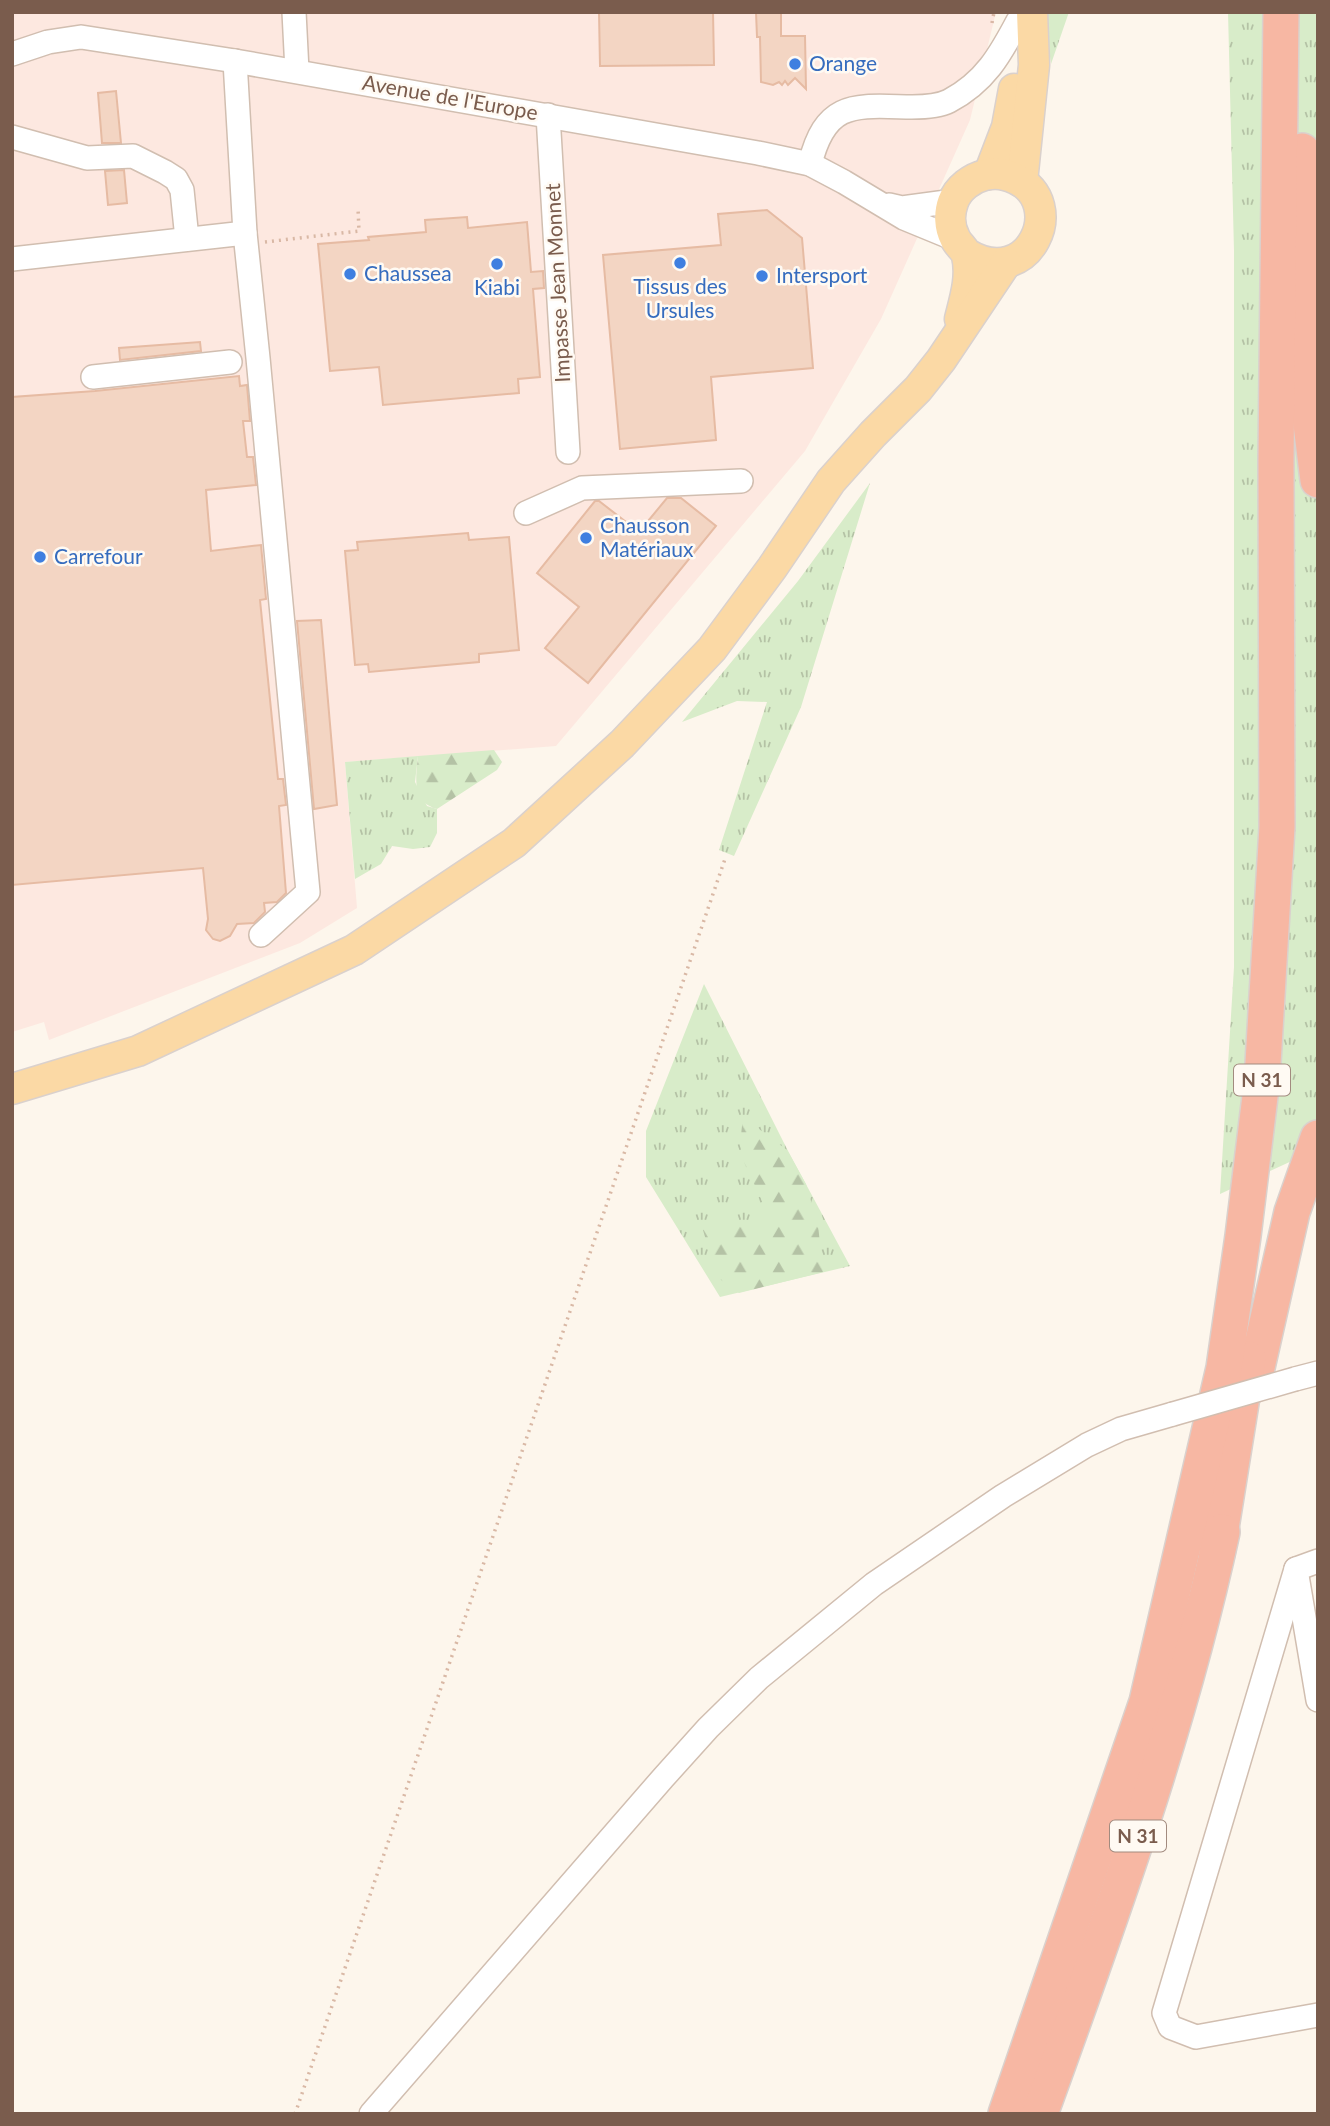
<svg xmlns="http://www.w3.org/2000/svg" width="1330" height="2126" font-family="Lato,sans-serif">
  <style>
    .commercial { fill: #fde8e0 }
    .grass { fill: url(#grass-tufts) }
    .forest { fill: url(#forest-firs) }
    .building { fill: #f3d5c3; stroke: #e6bba3; stroke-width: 2 }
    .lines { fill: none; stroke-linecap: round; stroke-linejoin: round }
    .minor-casing { stroke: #d1beb0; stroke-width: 26 }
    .major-casing { stroke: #dad1cd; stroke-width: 33 }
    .highway-casing { stroke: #dad1cd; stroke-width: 38 }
    .path { stroke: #d9b8a5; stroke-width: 3.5; stroke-dasharray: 2 5; stroke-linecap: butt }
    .minor { stroke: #fff; stroke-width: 23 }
    .major { stroke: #fbd9a5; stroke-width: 30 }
    .highway { stroke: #f7b7a3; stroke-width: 35 }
    .minor-bridge-casing { stroke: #d1beb0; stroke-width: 26; stroke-linecap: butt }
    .minor-bridge { stroke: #fff; stroke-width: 23 }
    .shop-dot { fill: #3f7fe0; stroke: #fffaf3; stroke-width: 2.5 }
    .labels { text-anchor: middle; stroke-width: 5; stroke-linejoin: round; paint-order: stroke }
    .shield { fill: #fffaf3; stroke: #a28b7f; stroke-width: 2 }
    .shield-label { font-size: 19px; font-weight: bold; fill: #7a5c4d }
    .shop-label { font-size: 21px; fill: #366cbe; stroke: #fffaf3; text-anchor: start }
    .street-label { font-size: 21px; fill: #7a5c4d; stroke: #fffaf3 }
  </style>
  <defs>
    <pattern id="grass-tufts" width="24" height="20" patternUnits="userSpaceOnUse" patternTransform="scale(1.75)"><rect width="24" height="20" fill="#d8ecc9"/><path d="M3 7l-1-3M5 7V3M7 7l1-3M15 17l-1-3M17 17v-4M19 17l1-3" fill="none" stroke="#b4c2a5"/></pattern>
    <pattern id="forest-firs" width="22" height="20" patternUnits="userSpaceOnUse" patternTransform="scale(1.75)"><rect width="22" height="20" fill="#d8ecc9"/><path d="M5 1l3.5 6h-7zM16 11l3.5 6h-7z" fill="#b4c2a5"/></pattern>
  </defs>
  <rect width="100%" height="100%" fill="#fdf6ec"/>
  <path class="commercial" d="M12,12H996L970,120L881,319L805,451L556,746L345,762L357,908L300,943L49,1040L44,1022L12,1032Z"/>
  <g class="grass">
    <path d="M1044,12H1069L1051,64Z"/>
    <path d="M1228,12H1318V1133L1294,1160L1220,1194L1234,967V251Z"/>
    <path d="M870,483L801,707L734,856L719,850L767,702L737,701L682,722L798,581Z"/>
    <path d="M418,756L415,782L427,806L437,809V833L430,847L413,849L392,846L381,864L355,879L345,762Z"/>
    <path d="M704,984L787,1149L850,1266L720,1297L646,1177V1131Z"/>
  </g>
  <g class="forest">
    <path d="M494,750L502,762L497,770L437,809C411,802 416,777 418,756Z"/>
    <path d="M743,1117L787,1150L806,1184L818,1225L823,1272L739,1293L717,1277L703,1230L721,1223L766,1222C769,1202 744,1173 741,1150C740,1139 742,1127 743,1117Z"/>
  </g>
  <g class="building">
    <path d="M599,12H713L714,65L600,66Z"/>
    <path d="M756,12H781V36H805L806,89L795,78L788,85L785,81L782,85L779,82L773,85L761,82L760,37H757Z"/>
    <path d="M116,91L121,143H102L98,93Z"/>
    <path d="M124,170L127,203L108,205L105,171Z"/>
    <path d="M767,210L802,238L813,368L711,377L716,440L620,449L603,255L721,245L718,214Z"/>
    <path d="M467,217L468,228L527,222L531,272L543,271L544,288L533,289L540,377L518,379L519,393L383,405L379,367L330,371L318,244L369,240L368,237L426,232L425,220Z"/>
    <path d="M200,342L201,351L120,360L119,348Z"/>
    <path d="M239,376L240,386L247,385L250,421H243L247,457H253L256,485L206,490L211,551L261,545L266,599L260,600L278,779H283L286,805L279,806L286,893L277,902L264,903L265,912L254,923L237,924L230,936L220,941L213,939L206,930L208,919L203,868L12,885V397L95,391Z"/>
    <path d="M667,498H681L716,526L588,683L545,648L579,607L537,573L595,501H599L639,532Z"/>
    <path d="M468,533L469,540L509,537L519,650L479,654V662L369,672L368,664L355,665L345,551L358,550L357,542Z"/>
    <path d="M321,620L337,805L314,809L297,621Z"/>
  </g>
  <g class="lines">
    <g class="minor-casing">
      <g id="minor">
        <path d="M294,12L297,71"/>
        <path d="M12,54L48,42L81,37L235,61L758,153L810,164L844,182L904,218L955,239"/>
        <path d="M548,115L568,452"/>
        <path d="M12,137L87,158L133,156L165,172L176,179L182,190L187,239"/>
        <path d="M810,164C826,99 856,106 912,107C924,107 939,106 949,101C985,82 1000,55 1018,21"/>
        <path d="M889,205L902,208L954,201"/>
        <path d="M245,233L258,358L308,892L261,935"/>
        <path d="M12,259L245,233L235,61"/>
        <path d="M93,377L230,362"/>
        <path d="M526,513L582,488L741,481"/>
        <path d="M1295,1379L1318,1373"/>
        <path d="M1296,1569L1164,2013L1170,2027L1196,2037L1318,2015"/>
        <path d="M1296,1569L1318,1561"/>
        <path d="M1297,1576L1318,1700"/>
        <path d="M371,2114L663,1778L708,1728L759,1678L874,1584L1003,1496L1087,1445L1121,1429L1173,1414"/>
      </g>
    </g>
    <g class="major-casing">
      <g id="major">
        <path d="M989,174L1007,127L1014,89"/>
        <path d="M1022,182L1034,65L1032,12"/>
        <path d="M960,319C965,299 972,277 967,256C965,249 958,245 955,238C949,227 949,213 953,202C958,188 972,178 985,175C996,172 1006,174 1016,179C1068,203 1030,292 967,254"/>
        <path d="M12,1089L138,1051L354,950L514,843L622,744L712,649L772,568L831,481L873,434L918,389L941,360L1006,263"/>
      </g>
    </g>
    <g class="highway-casing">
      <g id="highway">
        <path d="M1302,151L1308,400L1318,480"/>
        <path d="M1253,1385L1292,1212L1318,1138"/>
        <path d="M1217,1553L1248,1359"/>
        <path d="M1006,2114L1147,1702L1224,1368L1243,1236L1262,1080L1277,827L1276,461L1281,12"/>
        <path d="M1040,2114C1109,1923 1179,1731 1222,1532"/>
      </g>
    </g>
    <g class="path">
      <path d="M992,23L994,12"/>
      <path d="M265,242L359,231L358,208"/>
      <path d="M295,2114L725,859"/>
    </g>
    <use href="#minor" class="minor"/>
    <use href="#major" class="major"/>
    <use href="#highway" class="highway"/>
    <g class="minor-bridge-casing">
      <path id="minor-bridge" d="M1173,1414L1295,1379"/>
    </g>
    <use href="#minor-bridge" class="minor-bridge"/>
  </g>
  <g class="shop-dot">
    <circle cx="795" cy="64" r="7"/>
    <circle cx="680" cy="263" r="7"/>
    <circle cx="497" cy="264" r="7"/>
    <circle cx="350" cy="274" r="7"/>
    <circle cx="762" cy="276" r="7"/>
    <circle cx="586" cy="538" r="7"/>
    <circle cx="40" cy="557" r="7"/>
  </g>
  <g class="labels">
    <g class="shield">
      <rect x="1234" y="1064.5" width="56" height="31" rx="5"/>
      <rect x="1110" y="1820.5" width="56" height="31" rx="5"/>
    </g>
    <g class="shield-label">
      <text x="1262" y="1087">N 31</text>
      <text x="1138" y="1843">N 31</text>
    </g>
    <g class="shop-label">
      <text x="809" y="71">Orange</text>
      <text x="364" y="281">Chaussea</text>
      <text x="776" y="283">Intersport</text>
      <text x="680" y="294" text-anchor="middle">Tissus des<tspan x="680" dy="24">Ursules</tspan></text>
      <text x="497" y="295" text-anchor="middle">Kiabi</text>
      <text x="600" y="533">Chausson<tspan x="600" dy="24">Matériaux</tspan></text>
      <text x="54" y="564">Carrefour</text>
    </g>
    <g class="street-label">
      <text transform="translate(450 98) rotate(10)" y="7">Avenue de l'Europe</text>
      <text transform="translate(558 283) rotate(-93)" y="7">Impasse Jean Monnet</text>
    </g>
  </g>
  <rect width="1330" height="2126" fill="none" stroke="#7a5c4d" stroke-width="28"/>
</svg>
